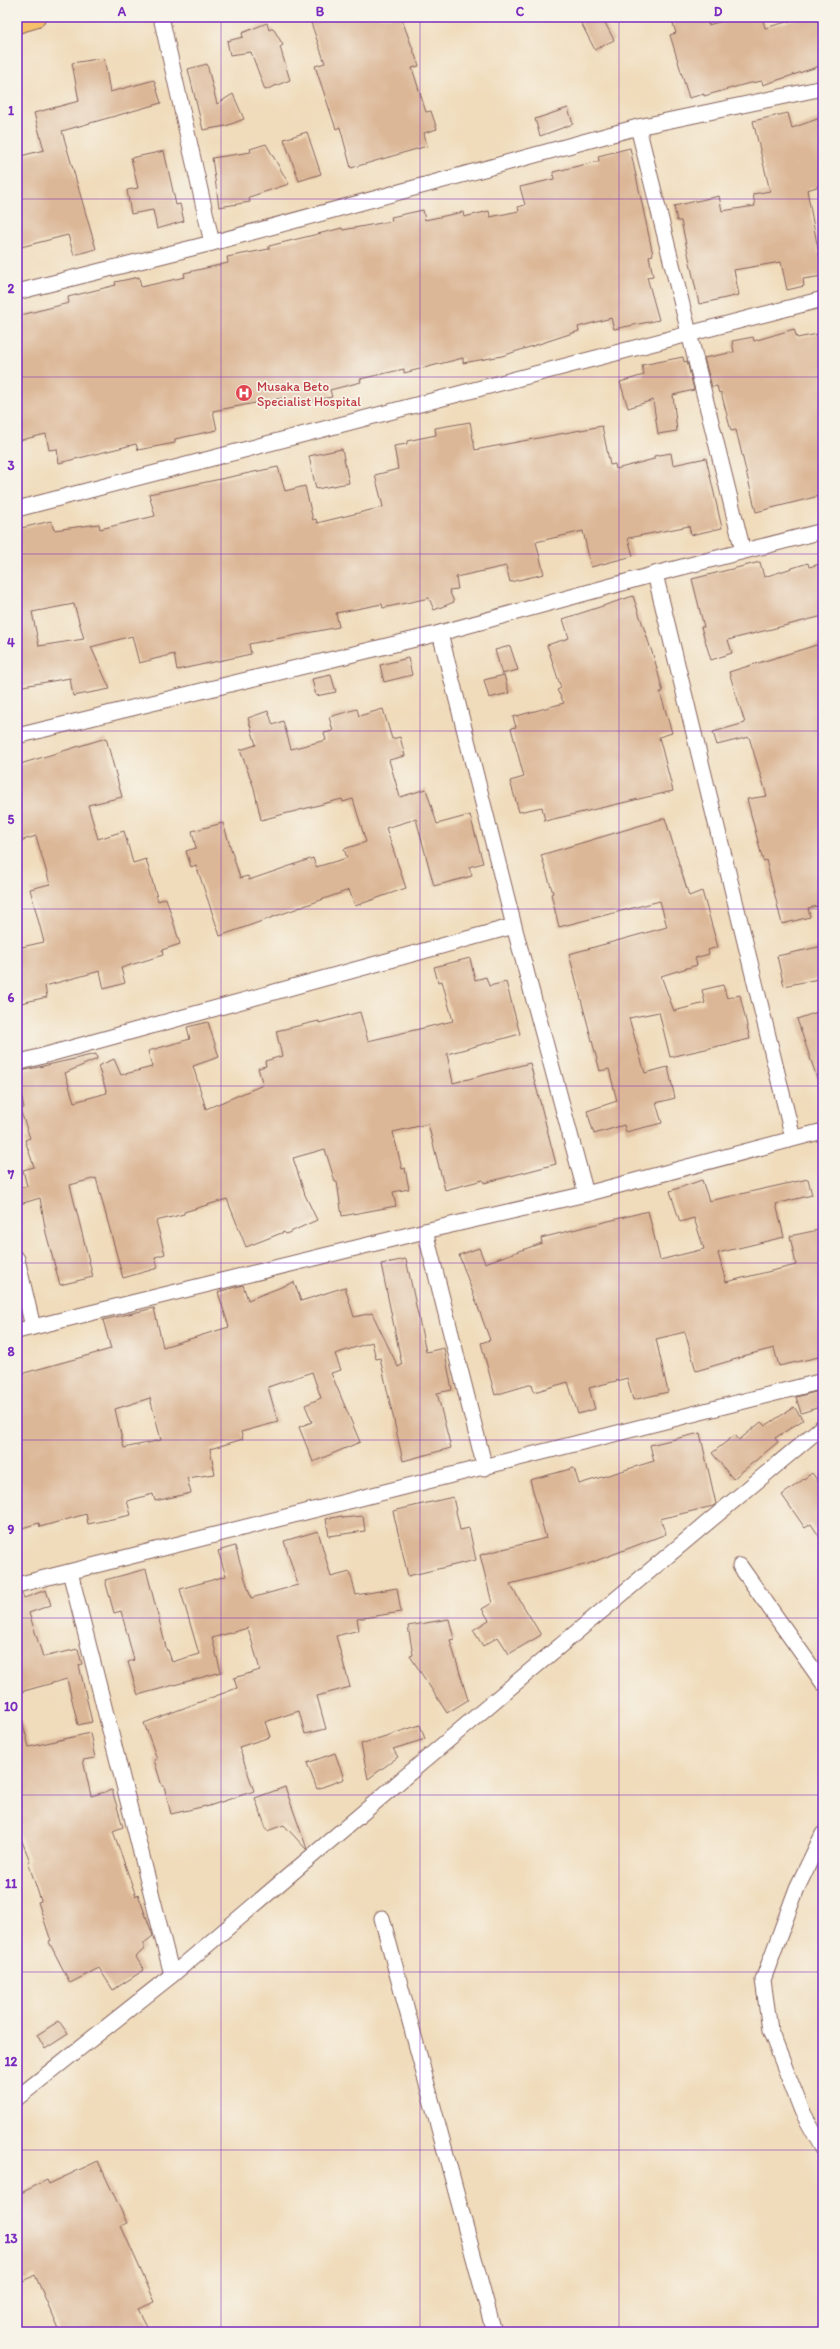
<svg xmlns="http://www.w3.org/2000/svg" width="840" height="2349" font-family="Itim,sans-serif">
  <style>
    .building { fill: #dcb797; fill-rule: evenodd }
    .lines { fill: none; stroke-linecap: round; stroke-linejoin: round }
    .minor-casing { stroke: #84615d; stroke-width: 17 }
    .trunk-casing { stroke: #84615d; stroke-width: 24 }
    .minor { stroke: #fff; stroke-width: 15 }
    .trunk { stroke: #f6c06b; stroke-width: 22 }
    .grid { fill: none; stroke: #7b2cbf; stroke-width: 1; stroke-opacity: 0.55 }
    .labels { text-anchor: middle; stroke-width: 3.5; stroke-linejoin: round; paint-order: stroke }
    .health-label { font-size: 13px; fill: #be3a42; stroke: #f7f3e8; text-anchor: start }
    .neatline { fill: none; stroke: #7b2cbf; stroke-width: 1.5 }
    .grid-label { font-size: 13px; text-anchor: middle; font-weight: bold; fill: #7b2cbf }
  </style>
  <rect width="100%" height="100%" fill="#f7f3e8"/>
  <filter id="ink" filterUnits="userSpaceOnUse"><feTurbulence type="fractalNoise" baseFrequency=".025" numOctaves="2"/><feDisplacementMap in="SourceGraphic" scale="8" xChannelSelector="R" yChannelSelector="G"/><feConvolveMatrix kernelMatrix="1 2 1 2 8 2 1 2 1" color-interpolation-filters="sRGB"/></filter>
  <filter id="wash" filterUnits="userSpaceOnUse"><feTurbulence type="fractalNoise" baseFrequency=".012" numOctaves="4" result="noise"/><feDisplacementMap in="SourceGraphic" scale="16" xChannelSelector="R" yChannelSelector="G"/><feGaussianBlur stdDeviation="0.9" result="paint"/><feColorMatrix in="noise" values="0 0 0 0 0 0 0 0 0 0 0 0 0 0 0 0 0 1.4 0 .05"/><feComposite in="paint" operator="in"/></filter>
  <g filter="url(#wash)">
    <rect width="100%" height="100%" fill="#f0dcbb"/>
    <g id="blocks">
      <g class="building">
        <path d="M309,17H401L419,66L412,68L426,112L431,111L437,129L424,133L427,146L351,168L340,127L336,129L315,66L325,63Z"/>
        <path d="M578,17H602L614,40L595,50Z"/>
        <path d="M671,17H705L708,25L737,17H762L765,28L804,17H823V65L763,85L762,81L746,84L704,96V94L689,98L670,35L676,33Z"/>
        <path d="M267,23L269,30L273,28L283,45L280,47L290,80L265,90L251,52L230,55L227,41L243,37L242,33Z"/>
        <path d="M104,58L110,92L154,80L161,103L62,131L96,249L74,255L68,235L17,248V157L44,150L34,113L79,101L72,63Z"/>
        <path d="M207,64L217,104L233,94L244,119L226,126L203,130L188,69Z"/>
        <path d="M568,108L573,124L540,136L535,119Z"/>
        <path d="M788,113L792,128L823,117V185L807,190L823,276L803,279L804,286L787,290L781,262L734,270L739,295L699,304L681,221H677L674,206L719,196L722,211L755,206L753,194L770,191L753,121Z"/>
        <path d="M307,132L321,174L299,181L284,139Z"/>
        <path d="M266,144L289,184L249,197L250,202L219,207L212,158L251,152L250,149Z"/>
        <path d="M630,148L653,255L649,256L653,276L647,277L659,320L614,329L611,318L578,327L579,331L502,356L463,363V358L404,373V369L360,379L361,382L330,390L332,397L301,403V401L284,404L282,398L213,411L217,430L175,439V443L138,450L136,444L59,463L57,449L49,450L46,434L17,441V316L69,303L68,297L116,285L115,282L139,277L141,287L185,277L184,273L228,263L227,257L269,249V246L342,228L343,230L392,221L391,217L423,210L425,220L463,212L464,217L489,211L490,217L519,211L518,207L525,205L520,187L554,179L553,172L599,161L598,156Z"/>
        <path d="M164,151L176,205L180,204L184,221L157,229L153,210L131,214L127,190L138,188L131,158Z"/>
        <path d="M794,329L797,338L823,333V495L756,512L736,430L731,431L721,392L719,393L717,386L712,387L704,358L734,352L732,341L753,337L754,341Z"/>
        <path d="M683,357L684,362L687,361L694,390L673,395L677,431L658,434L653,400L628,408L620,382L644,375L642,365Z"/>
        <path d="M470,422L475,450L602,426L610,465L615,464L616,469L654,459V456L671,453L673,465L706,458L722,528L691,535L689,526L628,538L633,556L591,567L583,531L536,542L544,574L510,582L506,566L456,577L458,589L449,590L454,602L434,610L429,598L383,608L382,604L336,613L339,627L249,644L251,654L177,670L174,654L139,663L132,636L91,647L110,689L73,696L70,678L17,687V529L51,521L54,530L99,524L100,529L155,516L149,494L278,467L285,491L305,486L313,520L316,519L317,523L383,507L375,475L398,469L394,446L407,444V441L436,435L435,428ZM74,604L84,639L39,646L32,612Z"/>
        <path d="M342,449L349,483L316,489L309,456Z"/>
        <path d="M760,562L764,577L808,563L809,567L823,563V616L728,640L732,653L711,660L701,627H704L692,579Z"/>
        <path d="M633,596L655,661L663,692H660L672,733L659,737L673,791L545,821L542,807L519,812L510,781L524,777L511,728L516,727L513,717L564,703L557,690L561,688L547,645L569,638L563,619Z"/>
        <path d="M823,643V905L808,908L810,917L782,924L766,860L763,861L747,799L767,796L749,737L717,745L713,732L745,723L729,672Z"/>
        <path d="M510,646L518,670L502,674L495,650Z"/>
        <path d="M408,658L412,675L384,682L380,665Z"/>
        <path d="M331,675L336,692L316,696L312,679Z"/>
        <path d="M504,675L509,693L489,698L484,680Z"/>
        <path d="M357,709L359,716L383,709L392,739L400,737L405,756L389,760L400,797L426,789L437,824L470,815L483,863L469,867L472,876L434,886L416,819L386,828L406,888L355,906L349,890L220,936L196,865L191,867L186,851L196,848L192,831L223,823L240,878L248,876L249,880L313,858L316,867L347,858L344,849L366,842L353,799L343,802L342,799L261,820L254,788L240,750L256,745L248,718L268,711L273,725L283,721L291,749L326,740L324,733L333,731L329,717Z"/>
        <path d="M106,738L122,797L88,805L98,839L124,831L133,863L146,859L158,901L166,898L180,944L162,950L163,955L121,968L125,983L104,989L100,971L45,986L47,997L17,1004V948L44,942L30,889L50,884L36,836L17,842V765Z"/>
        <path d="M665,818L689,896L702,891L718,947L708,950L709,954L695,958L697,965L661,976L674,1011L705,1003L702,990L723,985L727,998L740,995L750,1039L670,1057L659,1012L629,1018L645,1073L668,1067L675,1098L656,1103L662,1123L626,1132L624,1125L594,1134L587,1111L617,1101L609,1069L600,1071L569,954L667,927L660,901L559,927L551,894L553,893L541,855Z"/>
        <path d="M823,946V978L784,986L777,956Z"/>
        <path d="M470,958L475,980L486,977L489,986L506,982L520,1034L447,1054L453,1083L530,1063L556,1164L484,1183L483,1180L445,1190L428,1124L393,1132L402,1169L405,1168L409,1189L393,1192L396,1206L342,1216L337,1182H335L325,1149L293,1158L305,1195L317,1220L286,1234L284,1232L246,1247L227,1199L184,1212V1214L156,1221L165,1254L155,1257L158,1268L123,1278L96,1178L70,1185L93,1277L60,1285L46,1233L40,1198L20,1204L17,1192V1189L27,1186L23,1170L34,1167L25,1140L30,1138L20,1109L24,1108L17,1072L96,1054L97,1059L65,1073L74,1102L107,1093L98,1066L114,1059L121,1075L152,1067L148,1051L190,1039L187,1027L208,1022L219,1057L193,1066L206,1109L263,1085L258,1068L266,1066L265,1061L282,1056L276,1031L319,1021V1023L360,1012L368,1041L453,1021L442,981L438,982L434,967Z"/>
        <path d="M823,1010V1087H820L797,1019Z"/>
        <path d="M808,1179L812,1195L776,1204L784,1237L718,1253L726,1282L796,1265L790,1236L823,1229V1356L779,1366L774,1348L743,1356V1357L696,1371L685,1332L656,1339L668,1392L633,1400L627,1378L589,1388L595,1409L578,1414L568,1382L534,1392L532,1384L495,1395L481,1343L490,1340L459,1255L479,1248L485,1263L542,1243L541,1238L648,1211L660,1260L704,1249L694,1218L680,1222L670,1191L702,1180L709,1201Z"/>
        <path d="M406,1259L426,1352L444,1348L452,1390L437,1393L451,1448L403,1461L380,1358L376,1359L372,1342L335,1354L341,1370L331,1373L360,1442L313,1462L299,1427L312,1422L305,1405L321,1398L312,1372L268,1387L278,1422L241,1432L243,1439L210,1449L215,1474L187,1478L191,1493L155,1501L153,1494L127,1501L131,1515L88,1524L86,1514L40,1527L39,1523L22,1528L17,1508V1375L111,1349L103,1320L154,1308L163,1347L229,1327L218,1292L243,1285L248,1300L294,1282L301,1301L345,1287L354,1317L372,1313L398,1367L402,1365L381,1264ZM150,1398L161,1440L124,1448L115,1409Z"/>
        <path d="M823,1390V1406L801,1413L796,1397Z"/>
        <path d="M794,1407L803,1420L775,1438L778,1442L733,1479L712,1453L735,1435L739,1440L761,1422L765,1426Z"/>
        <path d="M700,1433L716,1504L713,1506L660,1519L666,1534L588,1564L510,1584L541,1635L509,1654L498,1637L483,1646L473,1630L489,1620L482,1609L492,1603L480,1555L546,1538L530,1480L574,1468L579,1484L654,1461L650,1445Z"/>
        <path d="M812,1473L823,1488V1542L811,1524L805,1528L782,1495Z"/>
        <path d="M453,1497L460,1530L469,1528L476,1560L408,1576L393,1511Z"/>
        <path d="M342,1516L343,1518L363,1516L365,1531L329,1536L326,1519Z"/>
        <path d="M318,1531L331,1577L350,1572L356,1595L397,1588L401,1612L357,1619L359,1630L336,1636L350,1687L317,1696L326,1729L305,1734L299,1711L265,1722L270,1737L239,1747L254,1791L206,1807V1806L171,1814L164,1786H162L154,1760L157,1759L144,1723L237,1688L234,1678L260,1670L248,1628L212,1638L221,1672L138,1695L128,1662L134,1660L121,1611L114,1613L105,1580L146,1569L167,1651L168,1650L172,1662L199,1654L180,1589L226,1576L218,1551L235,1546L251,1598L298,1585L284,1541Z"/>
        <path d="M46,1590L51,1605L29,1613L43,1657L78,1649L82,1664L79,1665L92,1722L78,1725L67,1679L17,1693V1594L22,1593L24,1598Z"/>
        <path d="M449,1619L454,1639L450,1640L468,1700L447,1713L410,1656L413,1655L408,1626Z"/>
        <path d="M17,1720H22L29,1747L90,1733L95,1758L83,1760L91,1796L112,1790L123,1827L113,1831L136,1896L138,1894L153,1936L144,1943V1949L136,1957L144,1970L113,1990L99,1968L70,1983L49,1942L51,1941L38,1902L41,1901L28,1862L30,1861L17,1829Z"/>
        <path d="M420,1725L425,1739L393,1749L398,1757L368,1779L361,1744Z"/>
        <path d="M335,1753L344,1779L317,1789L307,1763Z"/>
        <path d="M285,1787L307,1849H306L284,1825L267,1831L255,1798Z"/>
        <path d="M59,2021L68,2034L45,2049L37,2035Z"/>
        <path d="M98,2161L127,2223L121,2226L155,2302L138,2309L150,2332H60L35,2275L24,2281L17,2269V2195L47,2180L49,2184Z"/>
      </g>
    </g>
  </g>
  <g filter="url(#ink)">
    <use href="#blocks" fill-opacity="0" stroke="#84615d" stroke-width="1"/>
    <g class="lines">
      <g class="minor-casing">
        <g id="minor">
          <path d="M161,17L212,243"/>
          <path d="M638,127L743,551"/>
          <path d="M17,292L212,243L638,127L823,88"/>
          <path d="M17,509L823,299"/>
          <path d="M655,574L793,1138"/>
          <path d="M440,633L514,926L586,1194"/>
          <path d="M17,736L440,633L655,574L823,531"/>
          <path d="M17,1063L514,926"/>
          <path d="M425,1231L485,1468"/>
          <path d="M17,1259L33,1327"/>
          <path d="M17,1331L425,1231L586,1194L823,1131"/>
          <path d="M740,1566L823,1683"/>
          <path d="M70,1572L172,1975"/>
          <path d="M17,1585L823,1381"/>
          <path d="M823,1834L797,1888L763,1980L770,2030L802,2111L823,2149"/>
          <path d="M382,1918L494,2332"/>
          <path d="M17,2098L172,1975L506,1691L823,1426"/>
        </g>
      </g>
      <g class="trunk-casing">
        <path id="trunk" d="M17,22L34,17"/>
      </g>
      <use href="#minor" class="minor"/>
      <use href="#trunk" class="trunk"/>
    </g>
  </g>
  <path class="grid" d="M221,17V2332M420,17V2332M619,17V2332M17,199H823M17,377H823M17,554H823M17,731H823M17,909H823M17,1086H823M17,1263H823M17,1440H823M17,1618H823M17,1795H823M17,1972H823M17,2150H823"/>
  <defs>
    <g id="hospital-disc" transform="scale(0.9)"><circle r="9.5" fill="#e0444e" stroke="#f7f3e8"/><path d="M-5-5h3v3.5h4V-5h3V5h-3V1.5h-4V5h-3Z" fill="#fff"/></g>
  </defs>
  <g fill-rule="evenodd">
    <use href="#hospital-disc" x="244" y="393"/>
  </g>
  <g class="labels">
    <g class="health-label">
      <text x="257" y="391">Musaka Beto<tspan x="257" dy="15">Specialist Hospital</tspan></text>
    </g>
  </g>
  <rect width="840" height="2349" fill="none" stroke="#f7f3e8" stroke-width="44"/>
  <rect x="22" y="22" width="796" height="2305" class="neatline"/>
  <g class="grid-label">
    <text x="122" y="16">A</text>
    <text x="320" y="16">B</text>
    <text x="520" y="16">C</text>
    <text x="718" y="16">D</text>
    <text x="11" y="115">1</text>
    <text x="11" y="293">2</text>
    <text x="11" y="470">3</text>
    <text x="11" y="647">4</text>
    <text x="11" y="824">5</text>
    <text x="11" y="1002">6</text>
    <text x="11" y="1179">7</text>
    <text x="11" y="1356">8</text>
    <text x="11" y="1534">9</text>
    <text x="11" y="1711">10</text>
    <text x="11" y="1888">11</text>
    <text x="11" y="2066">12</text>
    <text x="11" y="2243">13</text>
  </g>
</svg>
